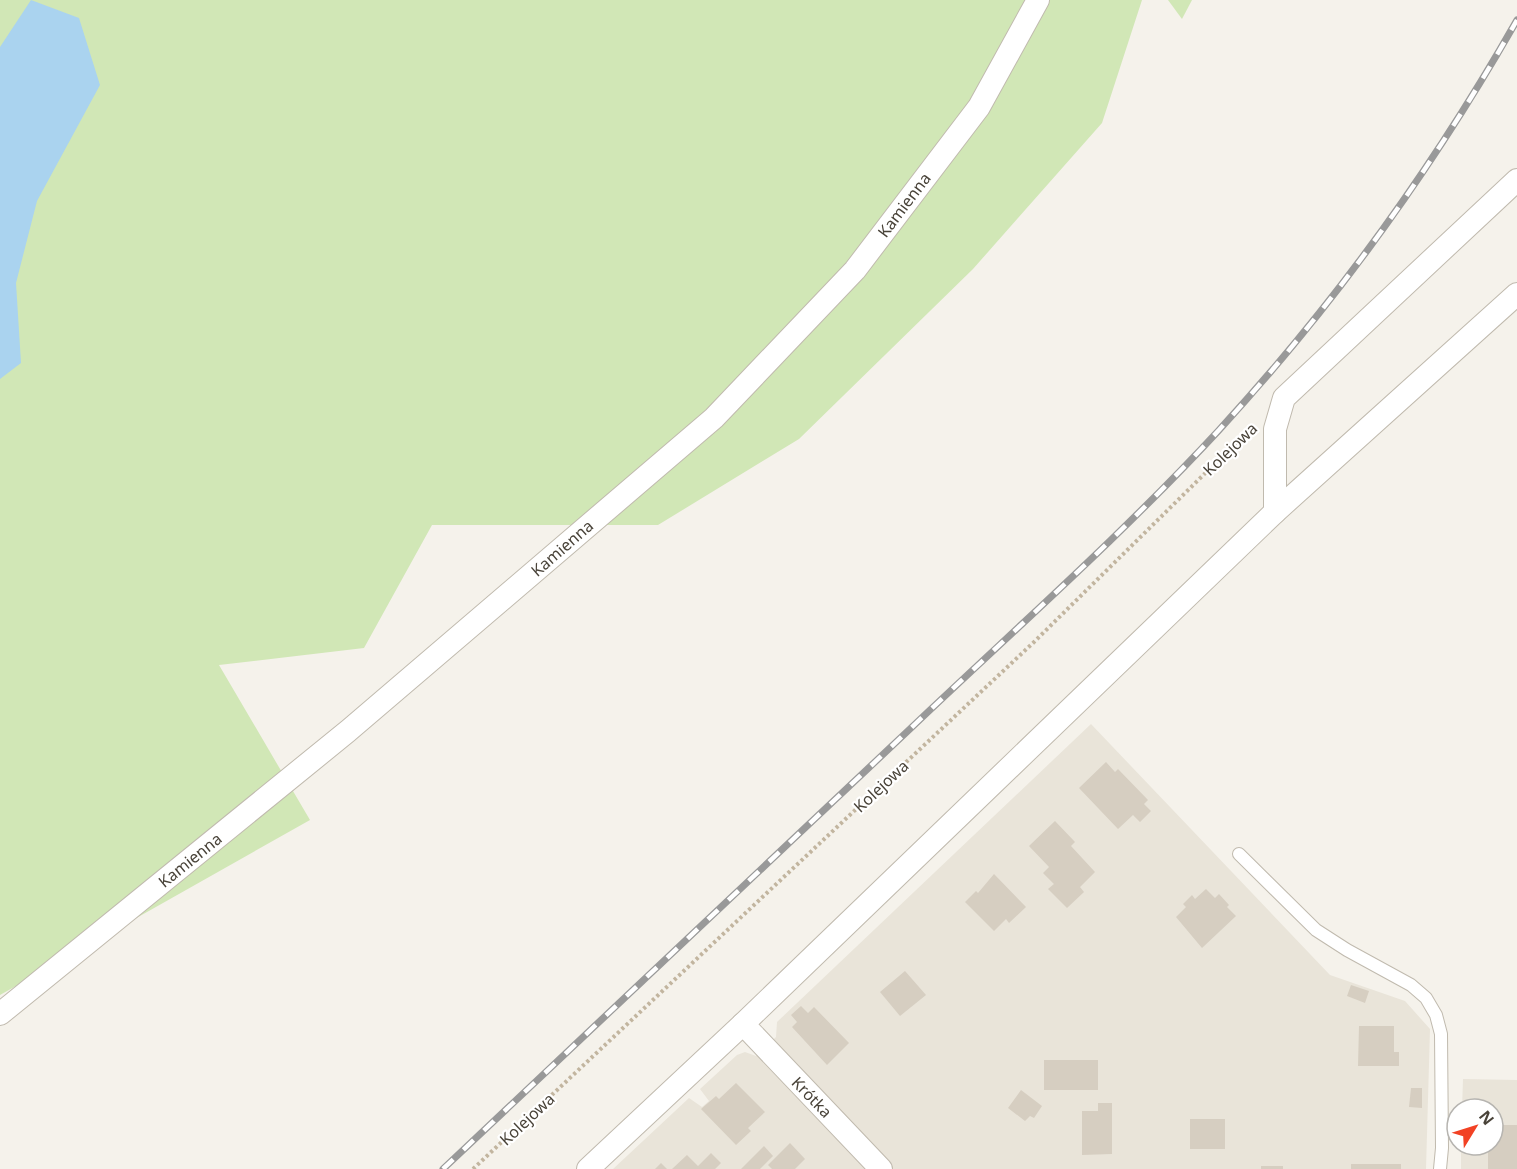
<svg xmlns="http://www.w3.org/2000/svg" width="1517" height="1169" font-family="'Noto Sans',sans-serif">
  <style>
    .residential { fill: #e9e4d9 }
    .green { fill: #d1e7b6 }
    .water { fill: #aad3ef }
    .building { fill: #d6cec1 }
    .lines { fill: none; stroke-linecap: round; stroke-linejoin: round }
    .lane-casing { stroke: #c0baae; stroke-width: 14 }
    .street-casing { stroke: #c0baae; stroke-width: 24 }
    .path { stroke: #c2b59f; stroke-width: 4; stroke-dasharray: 3 3; stroke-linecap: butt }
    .lane { stroke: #fff; stroke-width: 12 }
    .street { stroke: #fff; stroke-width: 22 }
    .rail-casing { stroke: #999; stroke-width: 7 }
    .rail { stroke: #fff; stroke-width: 4.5; stroke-dasharray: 14; stroke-linecap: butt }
    .labels { text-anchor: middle; stroke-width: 4.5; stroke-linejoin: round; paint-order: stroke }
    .street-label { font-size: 16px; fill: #494339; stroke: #fff }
  </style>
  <rect width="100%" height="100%" fill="#f5f2eb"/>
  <g class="residential">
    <path d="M1091,724L1330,975L1405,1001L1430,1029L1426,1169H613L689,1098L702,1107L709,1101L700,1089L737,1055L745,1052L756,1056L776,1037L777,1022Z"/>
    <path d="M1463,1079L1517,1080V1169H1461V1145H1493V1109H1462Z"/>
  </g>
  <g class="green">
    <path d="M0,0H1142L1102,123L973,269L799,439L658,525H432L364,648L219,665L310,820L0,995Z"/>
    <path d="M1168,0H1192L1182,19Z"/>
  </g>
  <path class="water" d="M31,0L79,18L100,85L37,201L16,283L21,363L0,379V47Z"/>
  <g class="building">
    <path d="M1106,762L1115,772L1118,769L1148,800L1144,804L1151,811L1140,822L1133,815L1118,829L1079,788Z"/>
    <path d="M1055,821L1075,842L1071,846L1095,872L1080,887L1084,892L1067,908L1048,889L1054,884L1043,873L1049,867L1029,846Z"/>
    <path d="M994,874L1026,907L1009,923L1006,919L994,931L965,902L976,891L978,893Z"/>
    <path d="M1206,889L1215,898L1219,894L1229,905L1227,907L1236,916L1202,948L1176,917L1186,907L1183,904L1192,895L1195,899Z"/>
    <path d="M905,971L926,995L900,1016L880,992Z"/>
    <path d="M1351,985L1369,991L1365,1003L1347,996Z"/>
    <path d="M801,1006L808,1013L814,1007L849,1043L827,1065L792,1027L797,1022L791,1015Z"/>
    <path d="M1359,1026H1394V1052H1399V1066H1358Z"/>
    <rect x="1044" y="1060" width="54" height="30"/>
    <path d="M736,1083L765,1112L748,1128L751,1131L736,1145L701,1109L716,1096L719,1099Z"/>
    <path d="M1411,1088H1422V1108L1409,1107Z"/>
    <path d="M1021,1090L1042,1106L1034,1118L1030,1116L1025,1121L1008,1108Z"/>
    <path d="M1098,1103H1112V1154L1082,1155V1111H1098Z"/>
    <rect x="1190" y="1119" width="35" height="30"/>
    <path d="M1493,1125H1517V1169H1488V1145H1493Z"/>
    <path d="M790,1143L805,1159L795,1169H772L768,1165Z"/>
    <path d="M764,1146L773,1156L760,1169H741Z"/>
    <path d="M711,1153L721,1163L715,1169H672L687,1155L698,1166Z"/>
    <path d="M661,1163L667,1169H655Z"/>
    <rect x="1351" y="1164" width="50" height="5"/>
    <rect x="1261" y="1166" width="22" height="3"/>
  </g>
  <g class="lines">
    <g class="lane-casing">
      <path id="lane" d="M1239,854L1316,930L1347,950L1411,985L1426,998L1436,1015L1441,1034L1442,1148L1440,1169"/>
    </g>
    <g class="street-casing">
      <g id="street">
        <path d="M1275,512V429L1284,398L1517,180"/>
        <path d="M0,1014L348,731L714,418L855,270L979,107L1038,0"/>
        <path d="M743,1024L881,1169"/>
        <path d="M588,1169L743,1024L1275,512L1517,294"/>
      </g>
    </g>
    <path class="path" d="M473,1169L1034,642L1250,429"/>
    <use href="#lane" class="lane"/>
    <use href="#street" class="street"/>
    <g class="rail-casing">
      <path id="rail" d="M443,1169C599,1022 755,875 911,728C1014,630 1122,535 1219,430C1334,305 1433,168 1517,20"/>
    </g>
    <use href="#rail" class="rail"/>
  </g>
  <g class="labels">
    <g class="street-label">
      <text transform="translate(904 205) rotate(-53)" y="6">Kamienna</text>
      <text transform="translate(1230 449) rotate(-44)" y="6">Kolejowa</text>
      <text transform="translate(562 548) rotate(-41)" y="6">Kamienna</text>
      <text transform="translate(881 786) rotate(-43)" y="6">Kolejowa</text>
      <text transform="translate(190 860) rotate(-39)" y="6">Kamienna</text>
      <text transform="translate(812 1097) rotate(46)" y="6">Krótka</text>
      <text transform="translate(527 1119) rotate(-43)" y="6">Kolejowa</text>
    </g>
  </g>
  <g transform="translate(1475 1127) rotate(52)"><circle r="28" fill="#ffffff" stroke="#b6b4b0" stroke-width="1.5"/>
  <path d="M0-4.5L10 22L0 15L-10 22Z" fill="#f24224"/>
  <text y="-9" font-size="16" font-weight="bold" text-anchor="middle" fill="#494339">N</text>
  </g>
</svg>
